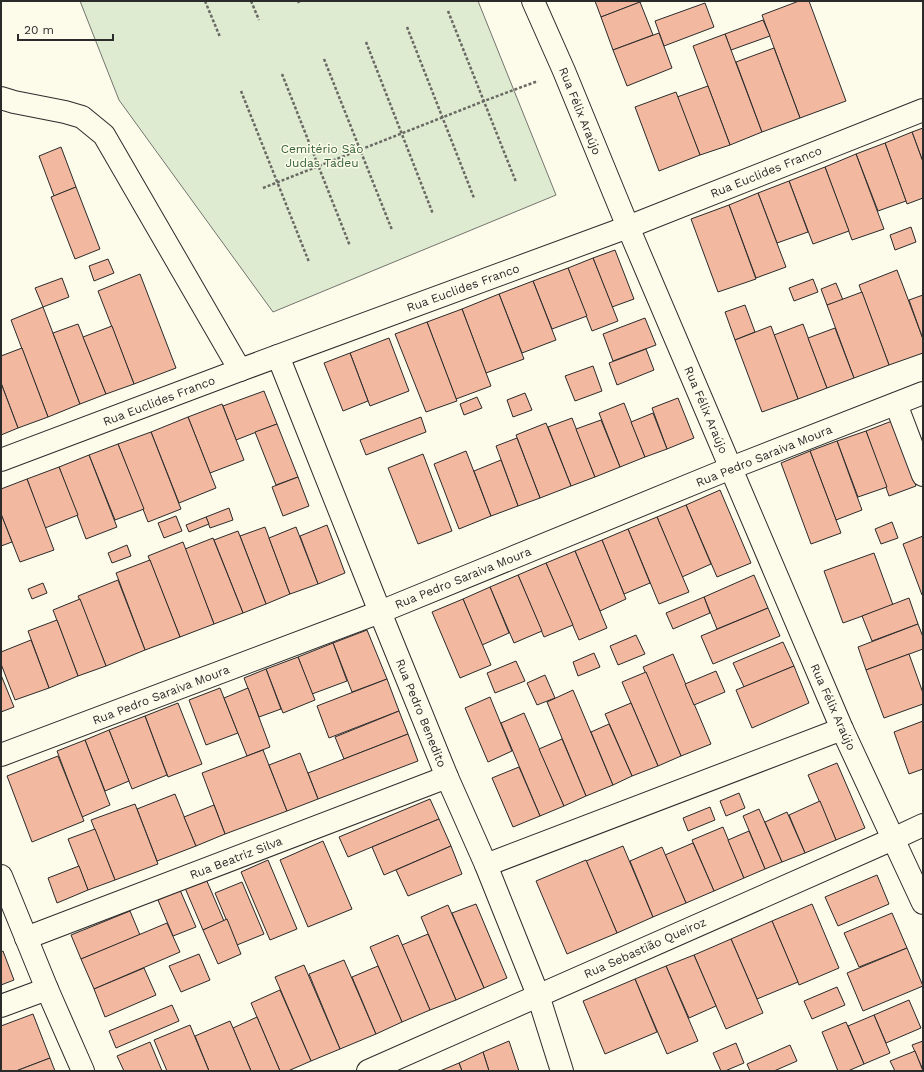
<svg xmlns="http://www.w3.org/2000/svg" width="924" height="1072" font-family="'Work Sans',sans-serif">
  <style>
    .green { fill: #deebd1; stroke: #74746e }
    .building { fill: #f2b8a0; stroke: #2b2b2b }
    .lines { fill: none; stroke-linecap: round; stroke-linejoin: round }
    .minor-casing { stroke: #2b2b2b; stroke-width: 24 }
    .path { stroke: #6a6964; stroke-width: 2.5; stroke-dasharray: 3 2; stroke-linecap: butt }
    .minor { stroke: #fdfbea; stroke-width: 22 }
    .labels { text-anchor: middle; stroke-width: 3; stroke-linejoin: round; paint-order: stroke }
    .street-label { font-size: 12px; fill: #2b2b2b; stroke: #fdfbea }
    .park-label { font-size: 12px; fill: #34623c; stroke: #fdfbea }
  </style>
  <rect width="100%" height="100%" fill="#fdfbea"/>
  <path class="green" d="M80,1H478L556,195L273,312L119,100Z"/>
  <g class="building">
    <path d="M595,1H643L601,17Z"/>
    <path d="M799,1H809L846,101L800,118L762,15Z"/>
    <path d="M640,2L653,35L613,50L601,17Z"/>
    <path d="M705,3L714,27L664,46L655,21Z"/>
    <path d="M763,20L770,36L731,50L725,34Z"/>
    <path d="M659,33L672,68L627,86L613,50Z"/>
    <path d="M725,34L762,132L730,145L693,46Z"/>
    <path d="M774,48L800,118L762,132L736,62Z"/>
    <path d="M708,86L730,145L700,155L677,97Z"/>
    <path d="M676,92L700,155L659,171L635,107Z"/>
    <path d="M923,128V162L912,132Z"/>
    <path d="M912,132L923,162V198L907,204L885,143Z"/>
    <path d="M885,143L906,201L878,211L856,154Z"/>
    <path d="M61,147L76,187L54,196L39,156Z"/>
    <path d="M856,154L884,229L852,240L825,167Z"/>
    <path d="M825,167L849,231L813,244L789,181Z"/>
    <path d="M789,181L808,232L777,243L758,193Z"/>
    <path d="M76,187L100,249L75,259L51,197Z"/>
    <path d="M758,193L786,267L756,278L729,205Z"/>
    <path d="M729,205L756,279L718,292L691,219Z"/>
    <path d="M911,227L916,242L895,250L890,235Z"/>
    <path d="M615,250L634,299L612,307L593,258Z"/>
    <path d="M593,258L618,321L592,331L568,268Z"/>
    <path d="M108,259L114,273L94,281L89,266Z"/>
    <path d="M568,268L587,316L552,329L533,281Z"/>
    <path d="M897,270L923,339V353L889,365L859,285Z"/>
    <path d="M140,274L176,368L134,384L98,291Z"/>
    <path d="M62,278L69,297L43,307L35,288Z"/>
    <path d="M813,279L818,292L794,301L789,288Z"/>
    <path d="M533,281L556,340L522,353L499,294Z"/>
    <path d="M836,283L843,300L827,305L821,289Z"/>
    <path d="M862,292L889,365L854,378L827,305Z"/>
    <path d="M499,294L524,359L486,373L462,309Z"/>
    <path d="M923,295V339L909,300Z"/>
    <path d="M745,305L755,332L735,340L725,312Z"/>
    <path d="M43,307L80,404L48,417L11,320Z"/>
    <path d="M462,309L491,386L456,399L427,322Z"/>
    <path d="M645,318L656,345L613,361L603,334Z"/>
    <path d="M427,322L457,401L426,412L395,334Z"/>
    <path d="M78,324L106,394L80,404L53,333Z"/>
    <path d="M803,324L827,388L798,399L774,335Z"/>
    <path d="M112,326L134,384L106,394L83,337Z"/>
    <path d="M771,326L798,399L762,412L735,340Z"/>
    <path d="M835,328L854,378L827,388L808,338Z"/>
    <path d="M389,338L409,391L370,406L350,353Z"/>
    <path d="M22,348L48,417L18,428L1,383V356Z"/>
    <path d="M646,349L654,370L617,385L609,363Z"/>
    <path d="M350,353L368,401L343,411L324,363Z"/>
    <path d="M593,366L602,391L575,401L565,376Z"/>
    <path d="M1,383L18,428L1,435Z"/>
    <path d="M264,391L277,424L236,440L223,406Z"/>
    <path d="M525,393L532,410L513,417L507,400Z"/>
    <path d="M477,397L482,408L464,415L460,404Z"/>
    <path d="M678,398L694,438L667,449L652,408Z"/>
    <path d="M624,403L645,457L620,467L599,413Z"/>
    <path d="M222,404L244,460L210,473L188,417Z"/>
    <path d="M653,413L667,449L645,457L631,422Z"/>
    <path d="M188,417L216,488L179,503L151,432Z"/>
    <path d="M421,417L426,432L366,455L360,440Z"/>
    <path d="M572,418L595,477L571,486L548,427Z"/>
    <path d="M601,420L620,467L595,477L576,429Z"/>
    <path d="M892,421L916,486L889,496L866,431Z"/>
    <path d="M546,423L571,486L540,498L516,435Z"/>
    <path d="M277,424L298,477L276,485L255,432Z"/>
    <path d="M866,431L887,487L858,497L837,441Z"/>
    <path d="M151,432L181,509L148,522L118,444Z"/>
    <path d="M517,438L540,498L518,506L496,446Z"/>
    <path d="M837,441L862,510L836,520L810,451Z"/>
    <path d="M118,444L144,509L115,520L89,455Z"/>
    <path d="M466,451L491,516L459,529L434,464Z"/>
    <path d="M810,451L841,533L811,544L781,463Z"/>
    <path d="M423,454L452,531L418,544L388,468Z"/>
    <path d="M89,455L117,527L86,539L59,467Z"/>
    <path d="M501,460L518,506L491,516L474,471Z"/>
    <path d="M59,467L78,515L45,528L27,479Z"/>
    <path d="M298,477L309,506L283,516L272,487Z"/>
    <path d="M27,479L54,550L20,562L1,514V489Z"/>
    <path d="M720,490L751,563L717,577L686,505Z"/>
    <path d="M686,505L711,564L682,577L657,517Z"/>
    <path d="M229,508L233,520L210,528L206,517Z"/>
    <path d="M1,514L12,542L1,546Z"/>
    <path d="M176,516L182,531L164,538L158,523Z"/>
    <path d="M206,517L209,524L189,532L186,525Z"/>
    <path d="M657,517L689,592L659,604L628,529Z"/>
    <path d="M892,522L898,538L881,544L875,529Z"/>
    <path d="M327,525L345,573L318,584L300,536Z"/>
    <path d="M265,527L290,594L266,604L240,536Z"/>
    <path d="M296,527L318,584L290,594L269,538Z"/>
    <path d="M628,529L650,583L624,594L602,540Z"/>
    <path d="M238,531L266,604L243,613L214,540Z"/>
    <path d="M923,536V594L922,595L903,544Z"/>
    <path d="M213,538L243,613L214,624L185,549Z"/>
    <path d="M602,540L626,599L600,611L575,551Z"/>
    <path d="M183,542L214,624L180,637L148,556Z"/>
    <path d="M127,545L131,556L112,563L108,553Z"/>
    <path d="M575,551L607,628L579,640L546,563Z"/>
    <path d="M874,553L893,605L843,623L824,571Z"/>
    <path d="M150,560L180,637L145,650L116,573Z"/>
    <path d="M546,563L573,625L544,637L518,575Z"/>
    <path d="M518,575L542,631L514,643L490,587Z"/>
    <path d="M754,575L768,608L717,629L704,597Z"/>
    <path d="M118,580L145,650L106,666L78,596Z"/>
    <path d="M43,583L47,593L32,599L28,589Z"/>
    <path d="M490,587L509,633L482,645L463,599Z"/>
    <path d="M704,597L710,613L673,629L666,613Z"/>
    <path d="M909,598L918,624L872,641L862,616Z"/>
    <path d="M80,599L106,666L78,676L53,610Z"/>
    <path d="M463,599L491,665L460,678L432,612Z"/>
    <path d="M768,608L780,636L713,664L701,636Z"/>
    <path d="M57,620L78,676L49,688L28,631Z"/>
    <path d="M918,624L923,637V649L866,670L858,647Z"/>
    <path d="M367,630L387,679L352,692L333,643Z"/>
    <path d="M636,635L645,654L618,665L610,646Z"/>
    <path d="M31,640L49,688L15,700L1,664V652Z"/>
    <path d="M783,642L794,666L744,687L733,663Z"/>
    <path d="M333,643L347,681L312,694L298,657Z"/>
    <path d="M594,653L600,667L578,676L573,662Z"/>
    <path d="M673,654L711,744L681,756L643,667Z"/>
    <path d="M909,654L923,693V704L884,718L866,670Z"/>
    <path d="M298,657L315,700L283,713L266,669Z"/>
    <path d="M516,661L525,681L495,693L487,673Z"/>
    <path d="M794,666L809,703L752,728L736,690Z"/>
    <path d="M266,669L281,709L259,717L244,678Z"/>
    <path d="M716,671L725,692L694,705L685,684Z"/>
    <path d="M646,672L681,756L658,766L622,682Z"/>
    <path d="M1,675L14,707L1,712Z"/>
    <path d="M545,675L555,698L537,705L527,683Z"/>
    <path d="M387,679L399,711L329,738L317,706Z"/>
    <path d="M220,688L238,733L206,745L189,700Z"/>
    <path d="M248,688L270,747L247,756L224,698Z"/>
    <path d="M573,690L613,785L586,796L547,702Z"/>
    <path d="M490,697L512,751L488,762L465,708Z"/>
    <path d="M178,703L202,764L168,777L145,716Z"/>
    <path d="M631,703L658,766L632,776L605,714Z"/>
    <path d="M399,711L408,734L344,759L335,737Z"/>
    <path d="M524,713L564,806L540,816L501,723Z"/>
    <path d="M145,716L167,775L132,789L109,730Z"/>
    <path d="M923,721V769L909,774L894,732Z"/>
    <path d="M609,724L632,776L613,785L591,732Z"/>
    <path d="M109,730L129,781L105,791L85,740Z"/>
    <path d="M408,734L418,761L318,799L308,773Z"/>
    <path d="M562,739L586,796L564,806L539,749Z"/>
    <path d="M85,740L110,805L82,817L57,751Z"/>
    <path d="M263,750L287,811L225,834L202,773Z"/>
    <path d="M300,753L318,799L287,811L269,765Z"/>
    <path d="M58,756L84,821L32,842L7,776Z"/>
    <path d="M837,763L865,828L836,840L808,775Z"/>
    <path d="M519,767L540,816L513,827L492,778Z"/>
    <path d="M739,793L745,808L726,816L720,801Z"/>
    <path d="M175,794L196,846L157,861L137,809Z"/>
    <path d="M430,799L439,819L348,857L339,837Z"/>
    <path d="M820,801L836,840L805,853L789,815Z"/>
    <path d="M135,804L158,864L115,880L91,820Z"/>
    <path d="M214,805L225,834L196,846L184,817Z"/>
    <path d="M710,807L715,820L688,831L683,818Z"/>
    <path d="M759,809L782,862L765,869L743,816Z"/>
    <path d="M787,812L805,853L782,862L765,822Z"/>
    <path d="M439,819L451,846L384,875L372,847Z"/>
    <path d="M723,827L744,878L714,891L692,840Z"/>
    <path d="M95,829L115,880L88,890L68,839Z"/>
    <path d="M749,831L765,869L744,878L728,840Z"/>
    <path d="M323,841L352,909L308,927L280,860Z"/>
    <path d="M693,843L714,891L686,903L665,855Z"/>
    <path d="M451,846L462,874L408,896L396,870Z"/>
    <path d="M623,846L653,917L617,933L586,861Z"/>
    <path d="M662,847L686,903L653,917L630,861Z"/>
    <path d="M268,860L297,929L270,940L241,872Z"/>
    <path d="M586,860L617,933L567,954L536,881Z"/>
    <path d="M79,866L88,890L57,903L48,878Z"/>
    <path d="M877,875L889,904L838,926L825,897Z"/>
    <path d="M206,879L224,921L203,930L185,888Z"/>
    <path d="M242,882L264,934L237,945L215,893Z"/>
    <path d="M180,890L196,927L173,936L158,900Z"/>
    <path d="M476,904L507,978L484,988L452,913Z"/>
    <path d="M812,904L839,968L799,985L772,921Z"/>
    <path d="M448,905L484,988L456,1000L421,917Z"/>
    <path d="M130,911L140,935L81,959L71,935Z"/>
    <path d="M892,913L907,948L859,967L844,933Z"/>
    <path d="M227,919L241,954L218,964L203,930Z"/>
    <path d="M772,921L798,982L757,999L731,939Z"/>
    <path d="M167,923L180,952L94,989L81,959Z"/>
    <path d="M428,934L456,1000L430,1010L402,945Z"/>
    <path d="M398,935L430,1010L402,1022L370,947Z"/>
    <path d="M731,939L763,1013L726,1029L694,955Z"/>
    <path d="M907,948L923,986L863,1011L847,973Z"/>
    <path d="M3,951L14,980L1,985V952Z"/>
    <path d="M199,954L210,980L181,992L169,966Z"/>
    <path d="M694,955L716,1006L689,1018L666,966Z"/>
    <path d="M344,960L376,1034L340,1049L309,974Z"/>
    <path d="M304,965L340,1049L311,1061L275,977Z"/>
    <path d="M378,966L402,1022L376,1034L352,977Z"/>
    <path d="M666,966L698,1041L667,1054L635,979Z"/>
    <path d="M144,968L156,995L105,1017L94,989Z"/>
    <path d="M635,979L657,1032L605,1054L583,1001Z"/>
    <path d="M837,987L845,1005L812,1019L804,1001Z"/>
    <path d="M280,990L311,1061L288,1071H280L251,1003Z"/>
    <path d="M909,1000L921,1028L886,1043L874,1015Z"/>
    <path d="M172,1005L179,1021L116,1048L109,1031Z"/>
    <path d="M33,1014L50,1058L16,1071H1V1026Z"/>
    <path d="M874,1015L890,1053L864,1064L848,1026Z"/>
    <path d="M257,1017L280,1071H251L233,1028Z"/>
    <path d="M230,1021L233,1028L251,1071H209L195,1036Z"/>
    <path d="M846,1022L864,1064L848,1071H838L822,1032Z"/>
    <path d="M190,1025L209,1071H167L154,1040Z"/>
    <path d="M509,1041L519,1071H489L483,1052Z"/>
    <path d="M923,1041V1070L912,1045Z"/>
    <path d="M150,1042L162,1071H124L117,1056Z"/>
    <path d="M736,1043L744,1063L725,1071H721L713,1053Z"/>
    <path d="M790,1045L797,1061L774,1071H750L747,1064Z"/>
    <path d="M915,1051L923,1071H895L890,1061Z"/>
    <path d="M483,1052L489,1071H462L459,1063Z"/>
    <path d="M50,1058L55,1071H16Z"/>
    <path d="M459,1063L462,1071H440Z"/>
  </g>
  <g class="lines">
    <g class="minor-casing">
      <g id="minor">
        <path d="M533,1L564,71L628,227L842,729L923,903"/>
        <path d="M1,98L14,102L65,112L82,117L104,135L240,370"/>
        <path d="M278,356L380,612L447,777L486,865L538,995L562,1071"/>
        <path d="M896,404L923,475"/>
        <path d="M1,460L240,370L628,227L923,110"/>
        <path d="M1,755L380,612L731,468L923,393"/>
        <path d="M486,865L842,729"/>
        <path d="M1,876L47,989L83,1071"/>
        <path d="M26,938L447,777"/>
        <path d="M1,1006L47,989"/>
        <path d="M368,1071L893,839L923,825"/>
      </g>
    </g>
    <g class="path">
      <path d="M205,1L220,37"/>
      <path d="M251,1L259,20"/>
      <path d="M298,1L299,3"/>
      <path d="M448,11L516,182"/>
      <path d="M407,27L474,198"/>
      <path d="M366,42L433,214"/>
      <path d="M324,59L392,230"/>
      <path d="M282,74L350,246"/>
      <path d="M241,91L309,262"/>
      <path d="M263,188L484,101L538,81"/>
    </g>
    <use href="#minor" class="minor"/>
  </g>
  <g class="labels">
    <g class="street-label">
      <text transform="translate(580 111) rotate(68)" y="4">Rua Félix Araújo</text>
      <text transform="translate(766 172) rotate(-22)" y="4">Rua Euclides Franco</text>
      <text transform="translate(463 288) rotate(-20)" y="4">Rua Euclides Franco</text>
      <text transform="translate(159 401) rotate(-21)" y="4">Rua Euclides Franco</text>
      <text transform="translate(706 410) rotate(67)" y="4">Rua Félix Araújo</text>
      <text transform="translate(764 456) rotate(-22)" y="4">Rua Pedro Saraiva Moura</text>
      <text transform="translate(463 578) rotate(-22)" y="4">Rua Pedro Saraiva Moura</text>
      <text transform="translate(161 695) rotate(-21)" y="4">Rua Pedro Saraiva Moura</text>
      <text transform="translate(833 707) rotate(66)" y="4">Rua Félix Araújo</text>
      <text transform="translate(421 713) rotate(68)" y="4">Rua Pedro Benedito</text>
      <text transform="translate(236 858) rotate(-21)" y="4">Rua Beatriz Silva</text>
      <text transform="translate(645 948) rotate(-24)" y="4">Rua Sebastião Queiroz</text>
    </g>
    <g class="park-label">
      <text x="322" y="153">Cemitério São<tspan x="322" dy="14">Judas Tadeu</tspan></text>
    </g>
  </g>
  <rect width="924" height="1072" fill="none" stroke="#2b2b2b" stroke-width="4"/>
  <path d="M18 34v6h95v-6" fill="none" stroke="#2b2b2b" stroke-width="2"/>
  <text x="24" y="34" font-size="12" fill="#2b2b2b" stroke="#fdfbea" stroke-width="3" paint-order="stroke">20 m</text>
</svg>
